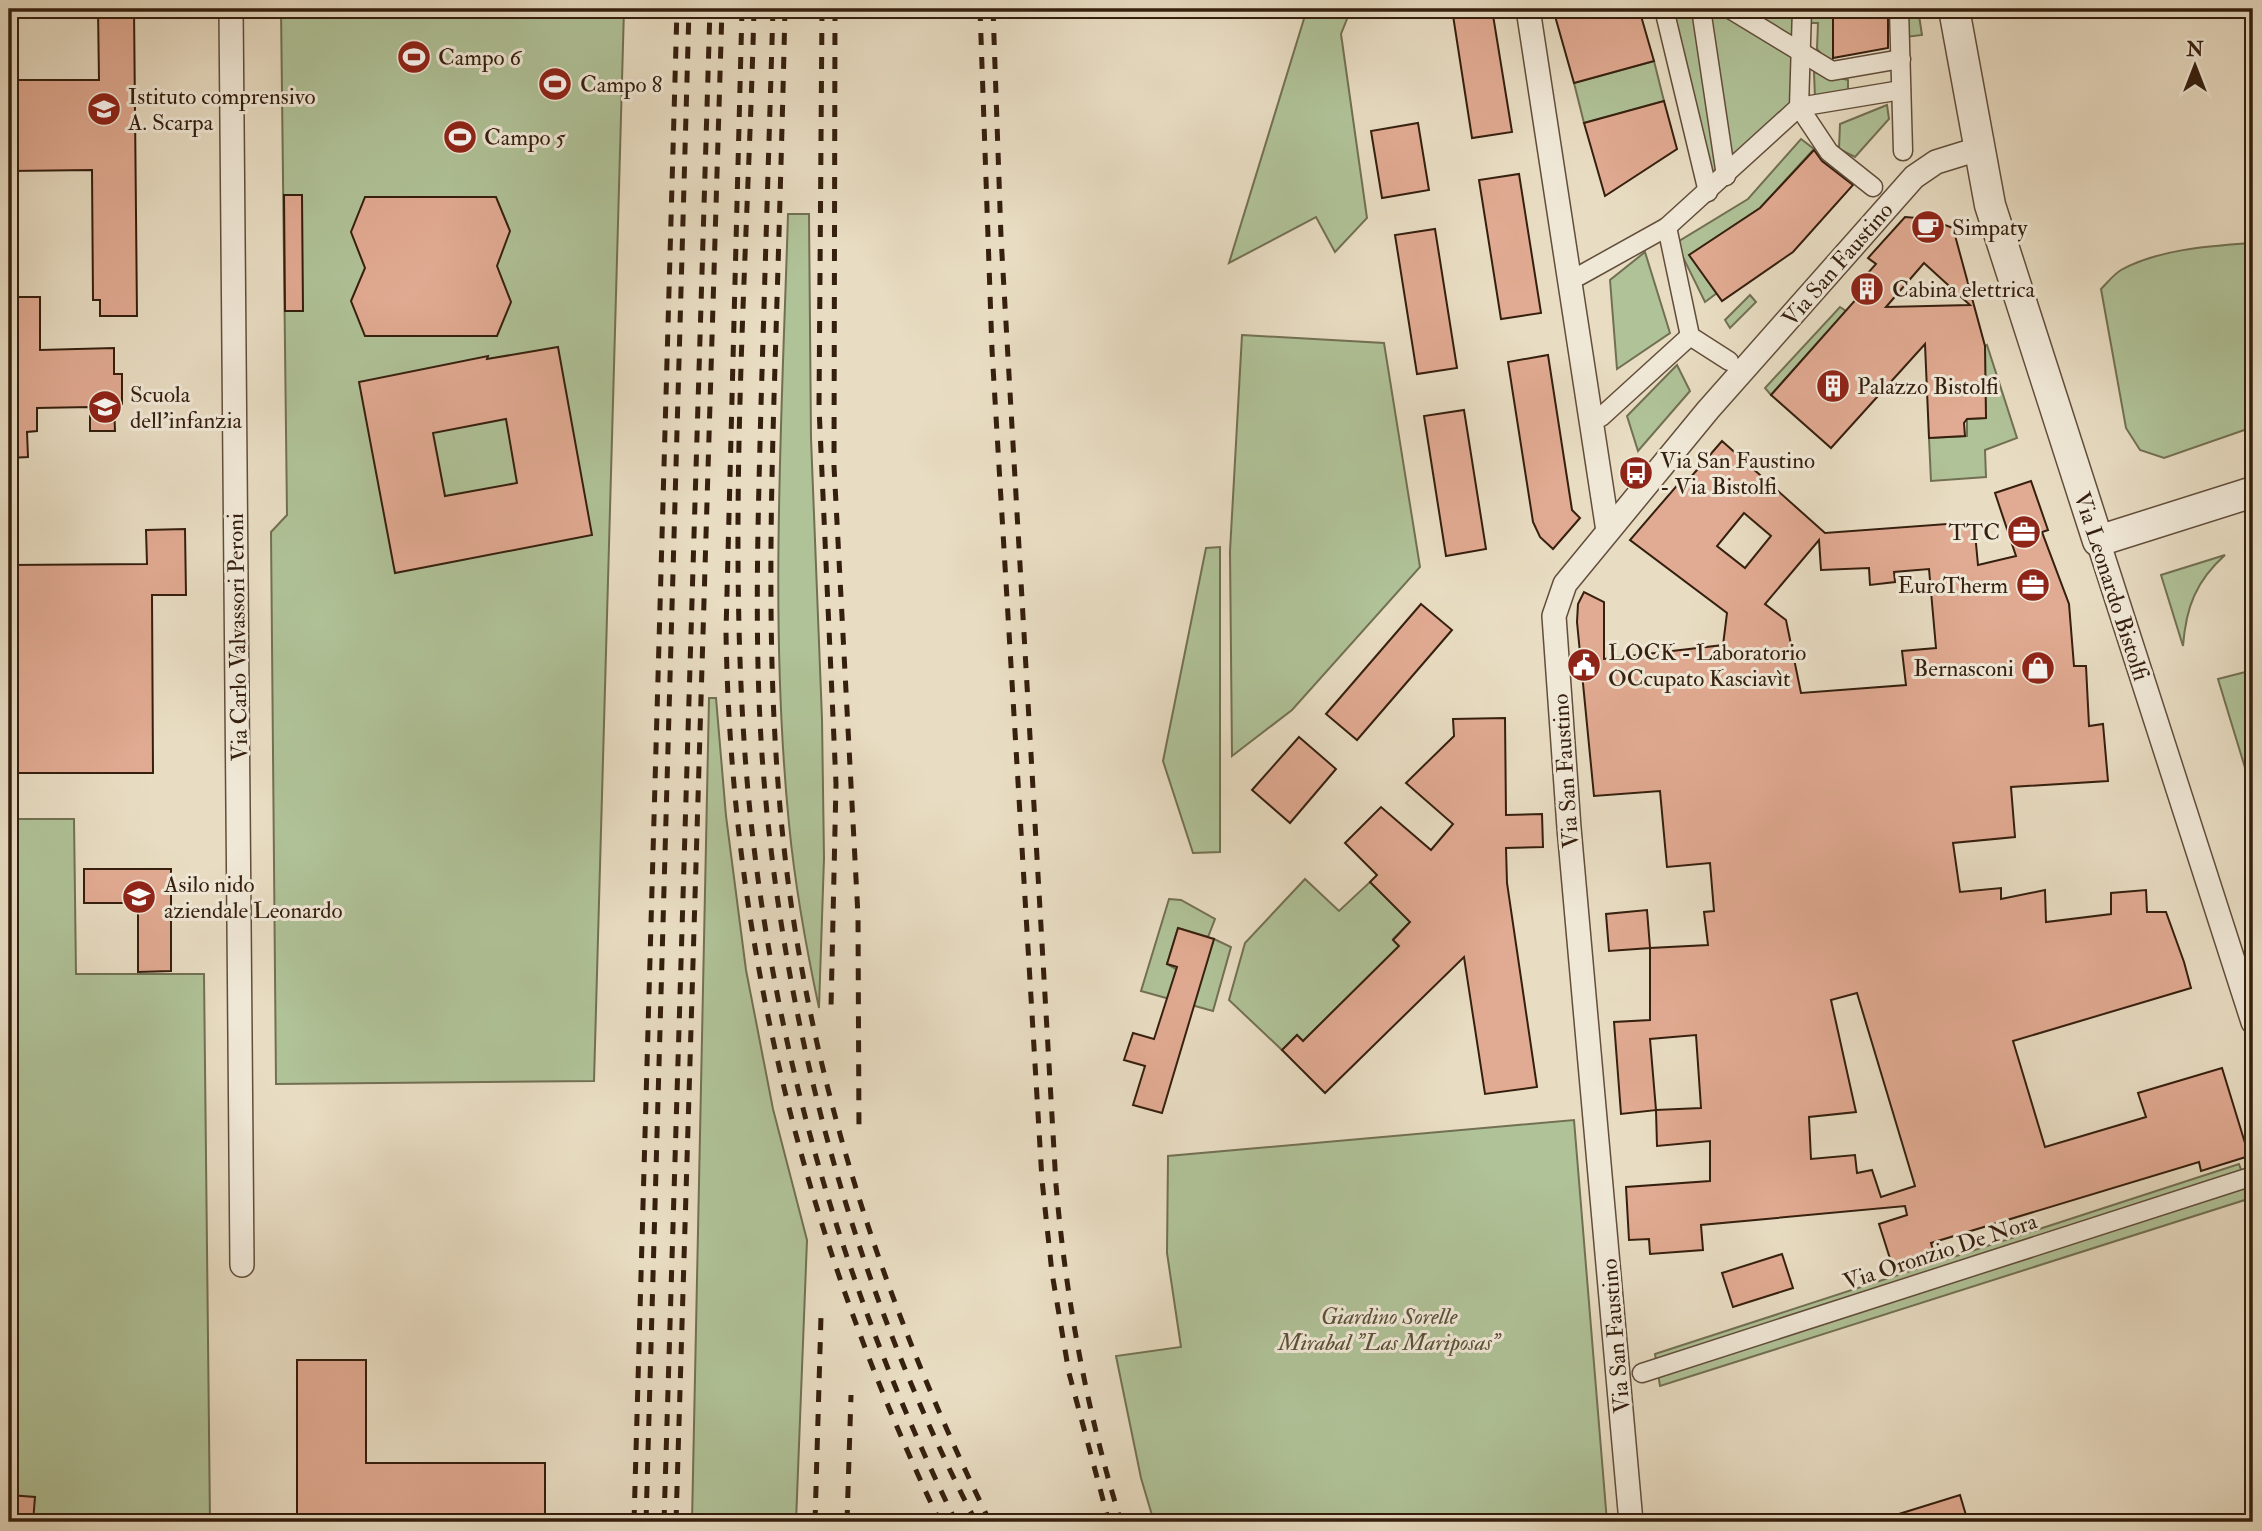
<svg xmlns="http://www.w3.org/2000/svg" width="2262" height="1531" font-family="'IM FELL Double Pica',serif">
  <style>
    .green { fill: #b0c298; stroke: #727053; stroke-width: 2 }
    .building { fill: #e1aa92; stroke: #351f0e; stroke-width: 2; fill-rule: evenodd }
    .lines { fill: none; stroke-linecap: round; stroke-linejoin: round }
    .pedestrian-casing { stroke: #624e3b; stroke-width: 21 }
    .minor-casing { stroke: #624e3b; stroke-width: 26 }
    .tertiary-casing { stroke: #624e3b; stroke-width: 33 }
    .pedestrian { stroke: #f0e8d7; stroke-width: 18 }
    .minor { stroke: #f0e8d7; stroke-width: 23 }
    .tertiary { stroke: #f0e8d7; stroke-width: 30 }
    .rail { stroke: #351f0e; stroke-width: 5; stroke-dasharray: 12 12; stroke-linecap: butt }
    .labels { text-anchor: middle; stroke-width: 6; stroke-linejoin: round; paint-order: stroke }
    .poi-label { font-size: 23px; fill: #351f0e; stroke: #f0e8d7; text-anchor: start }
    .street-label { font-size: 23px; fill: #351f0e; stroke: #f0e8d7 }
    .park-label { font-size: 23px; font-style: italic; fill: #5a5037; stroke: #f0e8d7 }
  </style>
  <rect width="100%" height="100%" fill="#e8dcc2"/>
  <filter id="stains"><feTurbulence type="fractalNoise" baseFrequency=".00286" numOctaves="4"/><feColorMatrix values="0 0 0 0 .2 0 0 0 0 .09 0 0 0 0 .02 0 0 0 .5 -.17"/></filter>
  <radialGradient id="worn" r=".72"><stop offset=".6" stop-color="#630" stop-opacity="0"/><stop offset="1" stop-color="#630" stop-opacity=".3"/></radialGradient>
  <g class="green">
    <path d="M281,9H624L594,1081L276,1084L271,532L287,515Z"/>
    <path d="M1307,9H1351L1341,34L1367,218L1335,252L1316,217L1229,263Z"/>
    <path d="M1664,9H1802L1799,107L1708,192Z"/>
    <path d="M1809,9H1833V68L1817,49L1818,23H1809Z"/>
    <path d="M1904,9H1918L1922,35L1906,37Z"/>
    <path d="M1654,61L1664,101L1584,123L1574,83Z"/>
    <path d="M1814,72L1848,80V94L1815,98Z"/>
    <path d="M1887,105L1889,119L1855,157L1839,149L1840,124Z"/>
    <path d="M1801,139L1814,149L1760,208L1690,255L1717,293L1705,302L1676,243L1748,199Z"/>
    <path d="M788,214H809L811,438L822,719L824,858L819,1008C806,947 795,886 789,824C769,622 782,417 788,214Z"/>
    <path d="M2252,243L2253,427L2164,458L2140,450L2126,428L2101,289C2107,283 2114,274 2121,270C2159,249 2210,246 2252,243Z"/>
    <path d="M1645,252L1670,333L1617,369L1610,280Z"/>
    <path d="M1750,295L1756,302L1730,328L1725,320Z"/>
    <path d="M1840,307L1846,311L1771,395L1765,388Z"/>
    <path d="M1242,335L1384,343L1420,567L1292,710L1232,756L1230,551Z"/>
    <path d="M1987,345L2017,438L1985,450L1986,477L1931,481L1929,438L1967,436V419L1986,418L1983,347Z"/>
    <path d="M1677,365L1690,391L1638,451L1627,416Z"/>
    <path d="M1220,547V852L1193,853L1163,761L1206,548Z"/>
    <path d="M2225,555C2196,581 2186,607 2183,646L2161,575Z"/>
    <path d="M2253,670V794L2218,679Z"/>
    <path d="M709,698H716L726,816L746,970L773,1109L807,1240L796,1522H692Z"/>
    <path d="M9,819H74L76,974H204L210,1522H9Z"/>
    <path d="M1305,879L1339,911L1370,882L1411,921L1393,939L1399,946L1303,1041L1297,1035L1282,1050L1229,1000L1245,943Z"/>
    <path d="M1169,899L1181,900L1215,919L1208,937L1178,928L1167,964L1200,983L1214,939L1231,947L1213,1011L1141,991Z"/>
    <path d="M1574,1120L1607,1522H1154L1141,1478L1116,1356L1181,1347L1167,1253L1168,1156Z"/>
    <path d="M2239,1164L2251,1198L1660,1386L1655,1354Z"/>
  </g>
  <g class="building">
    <path d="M98,9H134L137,316H100V300H93L92,170L9,171V80H99Z"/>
    <path d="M1452,9H1492L1512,132L1472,138Z"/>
    <path d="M1553,9H1639L1654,61L1574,83Z"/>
    <path d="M1833,9H1888V48L1833,58Z"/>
    <path d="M1664,101L1677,149L1605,196L1584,123Z"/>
    <path d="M1418,123L1429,190L1382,198L1371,131Z"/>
    <path d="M1814,150L1822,161L1853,185L1793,252L1722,301L1689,255L1760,208Z"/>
    <path d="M1519,174L1541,313L1501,319L1479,180Z"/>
    <path d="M284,195H302L303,311H285Z"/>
    <path d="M365,197H496L510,231L497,266L511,302L497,336H365L351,301L365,268L351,232Z"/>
    <path d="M1905,217L1929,219L1953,228L1985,346L1986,418L1967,419L1964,423L1965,436L1929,438L1925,344L1831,448L1771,395L1859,296L1852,291L1876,264L1868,258ZM1924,263L1970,305L1886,307Z"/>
    <path d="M1435,229L1457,368L1417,374L1395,235Z"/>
    <path d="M9,297H40V350L114,348V374H122V404H114L115,431H90V407L37,408V431L27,432L28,457L9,458Z"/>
    <path d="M558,347L592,535L395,573L359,382L488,356L487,359ZM506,419L517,483L445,496L433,433Z"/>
    <path d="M1548,355L1572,510L1580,518L1553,549L1540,537L1533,522L1508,362Z"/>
    <path d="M1464,410L1486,549L1446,556L1424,416Z"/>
    <path d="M1722,441L1825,533L1974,522L1978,565L2016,556L1995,493L2031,481L2048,530L2042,532L2069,604L2074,666H2086L2089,726L2103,724L2108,781L2011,787L2015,837L1953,843L1960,892L2001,888V899L2045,890L2046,922L2111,914V893L2146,890L2147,912H2166L2184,962L2191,988L2013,1041L2045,1147L2146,1117L2138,1093L2222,1068L2249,1156L2201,1171L2199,1162L1931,1243L1935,1256L1893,1268L1879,1224L1907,1215L1905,1206L1701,1225L1703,1250L1650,1254L1649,1239L1629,1240L1626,1187L1710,1181V1141L1657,1146L1656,1110L1621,1114L1614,1022L1650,1020V948L1708,945L1704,912L1714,911L1710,863L1667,867L1660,791L1594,796L1577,622L1578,604L1584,592L1604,602V659L1723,645L1727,613L1630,540L1680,482L1684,485ZM1744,513L1771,536L1745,568L1717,546ZM1819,540L1821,570L1869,568L1870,585L1895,582L1894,572L1929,569L1936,648L1902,651L1906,685L1801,693L1786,620L1765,604ZM1857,993L1915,1186L1881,1197L1872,1170L1857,1173L1855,1155L1811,1159L1809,1117L1856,1112L1831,1000ZM1696,1035L1701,1108L1656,1110L1650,1039Z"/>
    <path d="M185,529L186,595H152L153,773H9V565L147,564L146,530Z"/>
    <path d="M1421,604L1452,630L1357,740L1326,714Z"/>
    <path d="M1505,718L1506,815L1542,814L1543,847L1506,848L1507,883L1537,1087L1485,1094L1464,957L1325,1093L1282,1050L1297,1035L1303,1041L1399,946L1393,940L1410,922L1370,882L1377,875L1345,843L1381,807L1431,850L1453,824L1406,783L1454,736L1453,719Z"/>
    <path d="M1299,737L1336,769L1290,823L1252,790Z"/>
    <path d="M84,869H171V971L138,972V903H84Z"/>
    <path d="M1647,910L1650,948L1609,951L1606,914Z"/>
    <path d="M1178,928L1214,939L1162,1113L1133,1105L1145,1066L1124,1060L1133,1033L1154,1039L1177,967L1167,964Z"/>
    <path d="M1782,1254L1793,1288L1733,1307L1722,1273Z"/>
    <path d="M297,1360H366V1463H545V1522H297Z"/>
    <path d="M9,1495L35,1497L33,1522H9Z"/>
    <path d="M1960,1495L1968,1522H1887L1886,1518Z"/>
  </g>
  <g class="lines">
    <g class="pedestrian-casing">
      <g id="pedestrian">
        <path d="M1664,9L1708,192"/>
        <path d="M1701,9L1726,176"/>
        <path d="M1730,9L1832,71L1901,59"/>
        <path d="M1899,9L1903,151"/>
        <path d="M1873,187L1829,152L1799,107L1901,90"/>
        <path d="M1579,276L1667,227"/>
        <path d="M1729,361L1690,336L1667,227L1799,107L1802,9"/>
        <path d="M1601,417L1690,336"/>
        <path d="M1642,1373L2253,1176"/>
      </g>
    </g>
    <g class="minor-casing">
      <g id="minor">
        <path d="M231,9L242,1265"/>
        <path d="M1528,9L1608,531"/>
        <path d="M2098,541L2253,1022"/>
        <path d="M1631,1522L1569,828L1554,616L1565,584L1708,410L1914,177L1936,162L1978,149"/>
      </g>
    </g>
    <g class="tertiary-casing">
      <path id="tertiary" d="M1954,9L1990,205L2098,541L2253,492"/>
    </g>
    <use href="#pedestrian" class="pedestrian"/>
    <use href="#minor" class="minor"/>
    <use href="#tertiary" class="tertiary"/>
    <g class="rail">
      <path d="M742,9L726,632C731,945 805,1240 940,1522"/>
      <path d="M754,9C748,245 729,488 743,724C759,1003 834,1272 956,1522"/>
      <path d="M773,9C769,141 765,273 761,405C758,522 754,639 762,755C781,1020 853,1286 976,1522"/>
      <path d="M785,9C782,138 778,268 774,398C769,569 767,740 792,910C824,1125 895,1328 990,1522"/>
      <path d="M822,9L819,407L836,784L831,1008"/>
      <path d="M835,9L834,466L858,916L859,1136"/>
      <path d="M980,9L992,350L1042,1180L1052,1273L1069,1373L1109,1522"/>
      <path d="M993,9L1001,237L1056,1185C1066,1300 1087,1412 1121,1522"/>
      <path d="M634,1522L677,9"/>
      <path d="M646,1522L689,9"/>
      <path d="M664,1522L710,9"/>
      <path d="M676,1522L722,9"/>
      <path d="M815,1522L821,1316"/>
      <path d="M847,1522L851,1395"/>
    </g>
  </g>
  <defs>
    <g id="stadium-disc" transform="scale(1.75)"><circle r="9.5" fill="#8f2418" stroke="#f0e8d7"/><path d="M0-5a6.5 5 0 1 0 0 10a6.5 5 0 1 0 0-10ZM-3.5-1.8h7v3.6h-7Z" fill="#fff"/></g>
    <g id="school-disc" transform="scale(1.75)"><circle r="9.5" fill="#8f2418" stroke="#f0e8d7"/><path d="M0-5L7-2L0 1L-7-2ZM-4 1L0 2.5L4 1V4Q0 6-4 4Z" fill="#fff"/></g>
    <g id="cafe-disc" transform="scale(1.75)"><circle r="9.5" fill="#8f2418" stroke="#f0e8d7"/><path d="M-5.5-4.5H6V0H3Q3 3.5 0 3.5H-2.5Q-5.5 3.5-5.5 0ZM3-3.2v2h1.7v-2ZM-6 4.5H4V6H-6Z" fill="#fff"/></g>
    <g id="building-disc" transform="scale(1.75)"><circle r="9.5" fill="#8f2418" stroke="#f0e8d7"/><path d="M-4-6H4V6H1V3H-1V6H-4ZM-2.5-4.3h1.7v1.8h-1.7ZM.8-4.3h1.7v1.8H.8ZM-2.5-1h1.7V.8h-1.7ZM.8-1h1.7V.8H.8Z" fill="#fff"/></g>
    <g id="bus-disc" transform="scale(1.75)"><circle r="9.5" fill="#8f2418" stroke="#f0e8d7"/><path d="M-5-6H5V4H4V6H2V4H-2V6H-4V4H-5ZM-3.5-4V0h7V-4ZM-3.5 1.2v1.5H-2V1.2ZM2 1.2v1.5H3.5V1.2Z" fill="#fff"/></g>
    <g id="office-disc" transform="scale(1.75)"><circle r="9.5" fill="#8f2418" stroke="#f0e8d7"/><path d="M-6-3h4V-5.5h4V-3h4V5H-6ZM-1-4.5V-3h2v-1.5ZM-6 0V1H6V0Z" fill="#fff"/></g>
    <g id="civic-disc" transform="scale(1.75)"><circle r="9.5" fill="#8f2418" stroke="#f0e8d7"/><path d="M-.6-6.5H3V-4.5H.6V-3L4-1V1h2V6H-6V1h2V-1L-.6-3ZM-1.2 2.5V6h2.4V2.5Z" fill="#fff"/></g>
    <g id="shop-disc" transform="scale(1.75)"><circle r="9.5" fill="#8f2418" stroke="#f0e8d7"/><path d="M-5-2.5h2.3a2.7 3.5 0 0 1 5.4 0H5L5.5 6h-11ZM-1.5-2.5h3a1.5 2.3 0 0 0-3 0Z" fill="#fff"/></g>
  </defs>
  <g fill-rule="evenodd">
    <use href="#stadium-disc" x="414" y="57"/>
    <use href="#stadium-disc" x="555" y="84"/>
    <use href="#school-disc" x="104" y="109"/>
    <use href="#stadium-disc" x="460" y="137"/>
    <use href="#cafe-disc" x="1928" y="227"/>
    <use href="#building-disc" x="1867" y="289"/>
    <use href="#building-disc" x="1833" y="386"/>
    <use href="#school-disc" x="105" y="407"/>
    <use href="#bus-disc" x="1636" y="473"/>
    <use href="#office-disc" x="2024" y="532"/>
    <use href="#office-disc" x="2033" y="585"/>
    <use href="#civic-disc" x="1584" y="665"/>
    <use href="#shop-disc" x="2038" y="668"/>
    <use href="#school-disc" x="139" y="897"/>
  </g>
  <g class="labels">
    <g class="poi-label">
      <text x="438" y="65">Campo 6</text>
      <text x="580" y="92">Campo 8</text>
      <text x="128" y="104">Istituto comprensivo<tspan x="128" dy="26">A. Scarpa</tspan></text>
      <text x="484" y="145">Campo 5</text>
      <text x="1952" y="235">Simpaty</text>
      <text x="1892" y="297">Cabina elettrica</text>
      <text x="1857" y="394">Palazzo Bistolfi</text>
      <text x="130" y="402">Scuola<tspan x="130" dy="26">dell'infanzia</tspan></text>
      <text x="1660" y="468">Via San Faustino<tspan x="1660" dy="26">- Via Bistolfi</tspan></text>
      <text x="2000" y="540" text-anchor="end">TTC</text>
      <text x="2008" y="593" text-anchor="end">EuroTherm</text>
      <text x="1608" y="660">LOCK - Laboratorio<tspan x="1608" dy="26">OCcupato Kasciavìt</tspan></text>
      <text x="2014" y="676" text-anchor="end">Bernasconi</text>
      <text x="164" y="892">Asilo nido<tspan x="164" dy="26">aziendale Leonardo</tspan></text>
    </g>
    <g class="street-label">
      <text transform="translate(1837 264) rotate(-49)" y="8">Via San Faustino</text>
      <text transform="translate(2112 586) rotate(72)" y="8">Via Leonardo Bistolfi</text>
      <text transform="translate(237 637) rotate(-91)" y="8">Via Carlo Valvassori Peroni</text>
      <text transform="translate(1565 771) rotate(-94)" y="8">Via San Faustino</text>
      <text transform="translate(1940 1251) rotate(-18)" y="8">Via Oronzio De Nora</text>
      <text transform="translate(1615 1336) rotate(-95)" y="8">Via San Faustino</text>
    </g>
    <g class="park-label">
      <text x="1389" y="1324">Giardino Sorelle<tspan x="1389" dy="26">Mirabal "Las Mariposas"</tspan></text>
    </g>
  </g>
  <rect width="2262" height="1531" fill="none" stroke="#e8dcc2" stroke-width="35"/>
  <rect x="10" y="10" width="2241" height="1510" fill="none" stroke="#351f0e" stroke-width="3.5"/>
  <rect x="18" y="18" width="2227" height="1496" fill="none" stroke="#351f0e" stroke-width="2"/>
  <g transform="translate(2195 66)" stroke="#f0e8d7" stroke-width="5" paint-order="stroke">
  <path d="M0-5L12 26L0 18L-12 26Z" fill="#351f0e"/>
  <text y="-10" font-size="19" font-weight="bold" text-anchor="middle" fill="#351f0e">N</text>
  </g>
  <rect width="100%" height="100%" filter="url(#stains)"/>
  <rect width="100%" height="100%" fill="url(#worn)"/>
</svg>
